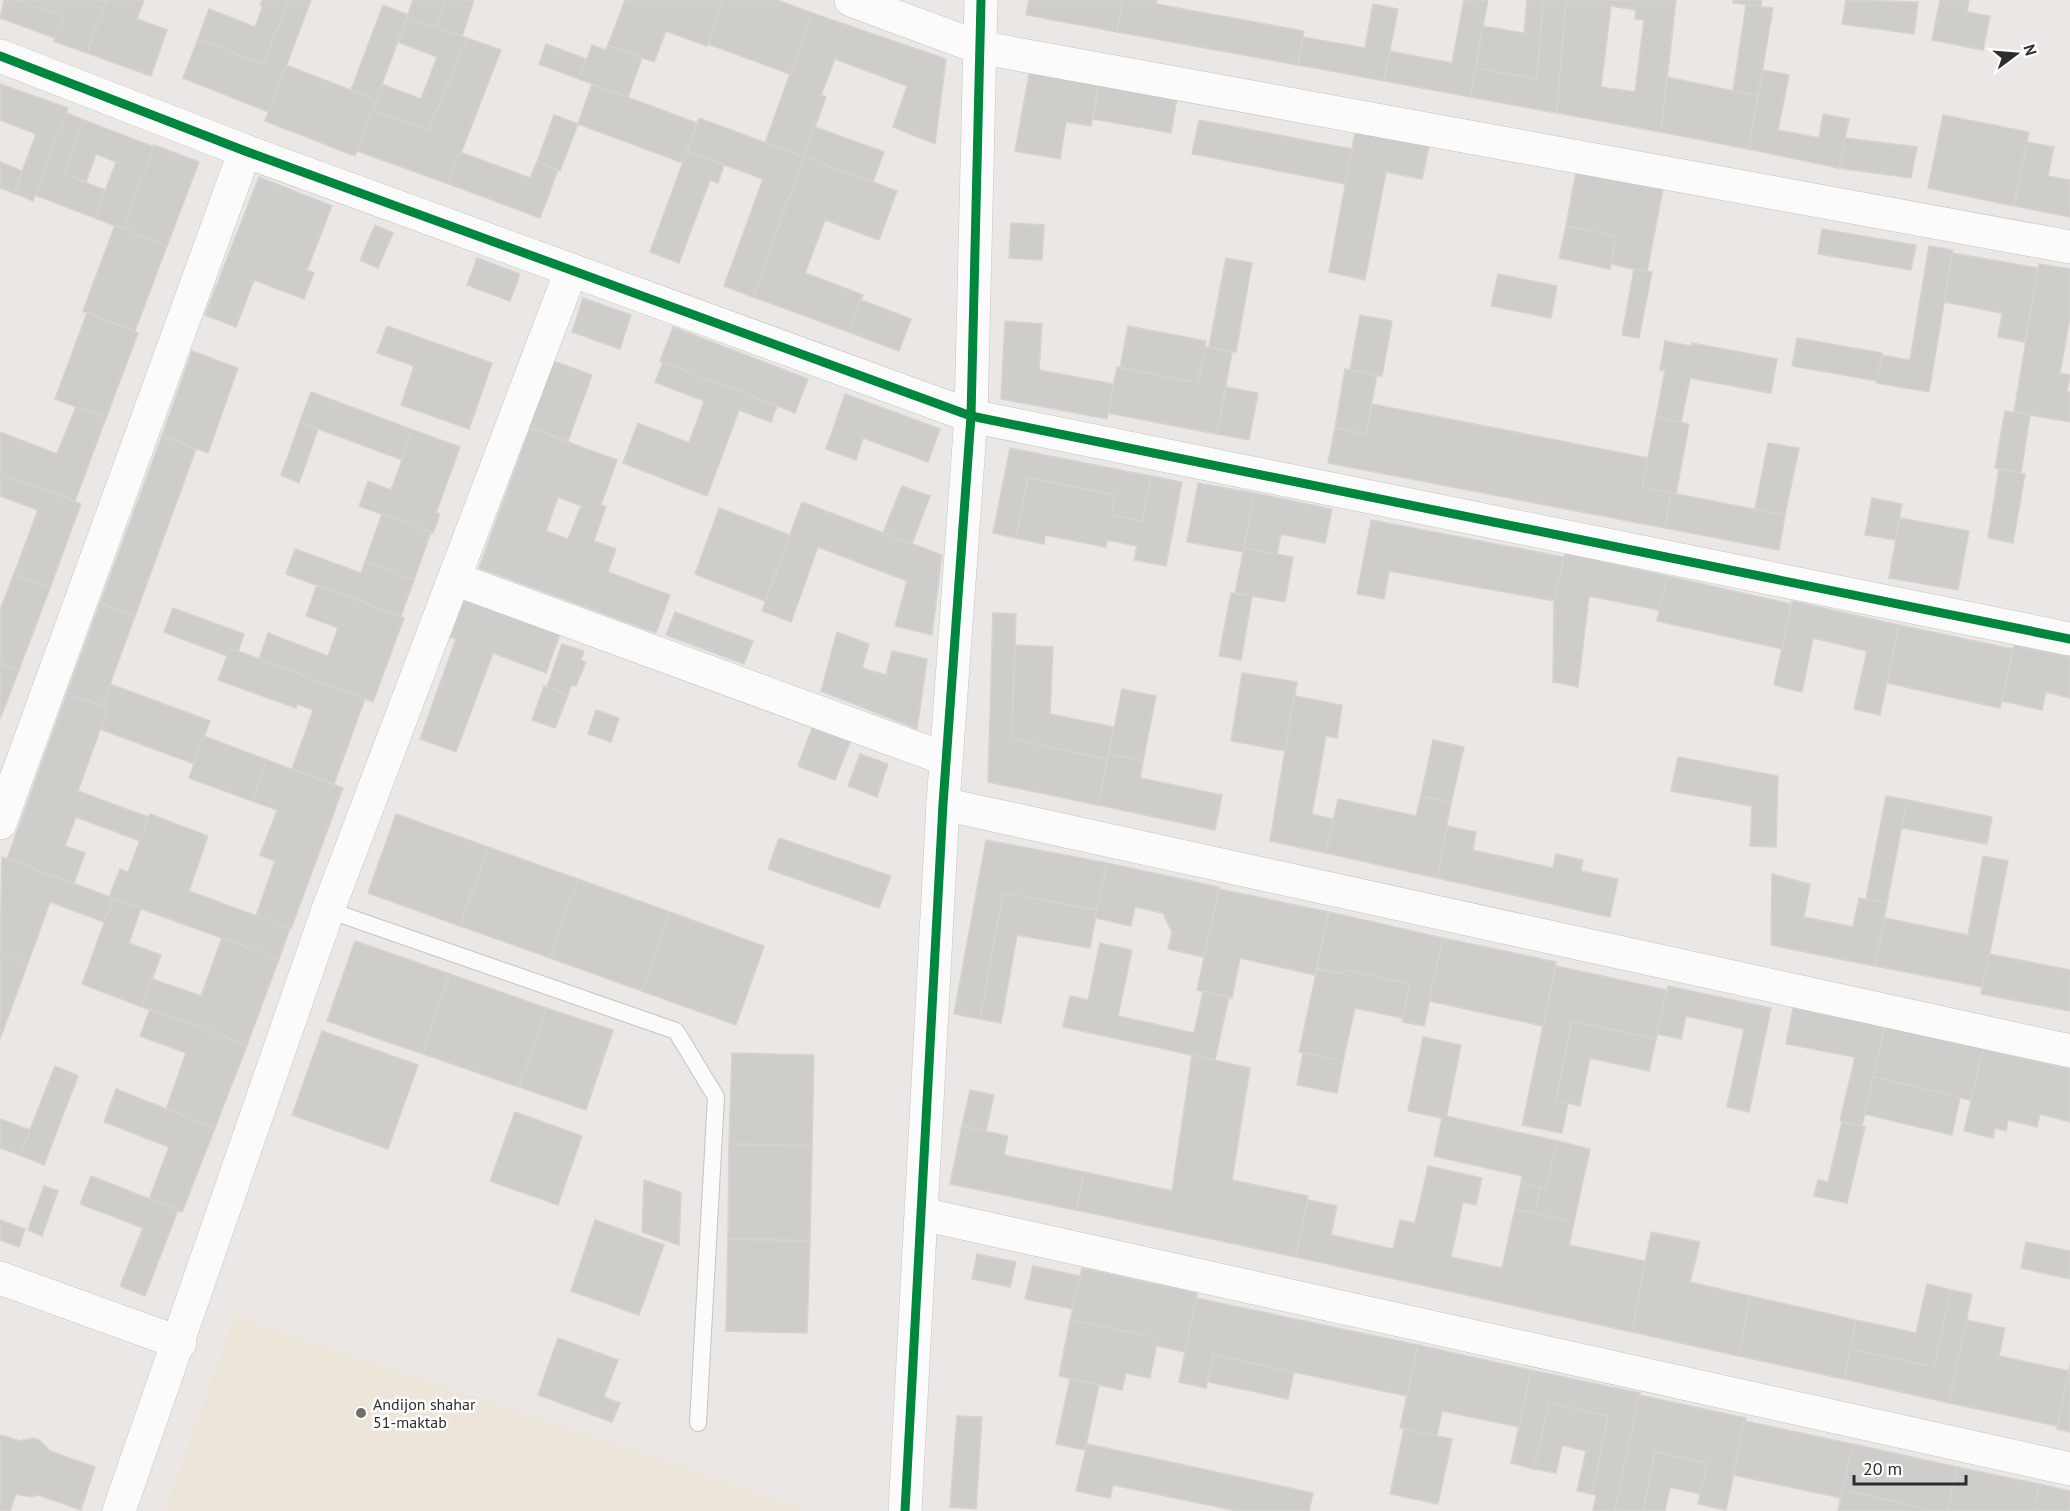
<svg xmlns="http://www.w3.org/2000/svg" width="2070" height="1511" font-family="'PT Sans',sans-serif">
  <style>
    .education { fill: #ede5d9 }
    .building { fill: #cfcdca; stroke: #d5d3d0; stroke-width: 1.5; fill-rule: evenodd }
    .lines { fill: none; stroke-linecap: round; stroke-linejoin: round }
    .service-casing { stroke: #c4c4c4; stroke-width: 18 }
    .minor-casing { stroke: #c4c4c4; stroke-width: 34 }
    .service { stroke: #fcfbfb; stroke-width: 16 }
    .minor { stroke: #fcfbfb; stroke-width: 33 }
    .cycleway-casing { stroke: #fff; stroke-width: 13 }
    .cycleway { stroke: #00873e; stroke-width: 9 }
    .poi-dot { fill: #6f6e6d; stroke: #fff; stroke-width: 2 }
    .labels { text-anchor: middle; stroke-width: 5; stroke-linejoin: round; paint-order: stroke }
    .poi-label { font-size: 16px; fill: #2d2d2d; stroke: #fff; text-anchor: start }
  </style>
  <rect width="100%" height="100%" fill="#eae7e4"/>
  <path class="education" d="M235,1316L810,1511H165Z"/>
  <g class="building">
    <path d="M4,0H17L63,17L55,38L0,18Z"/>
    <path d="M17,0H106L87,53L54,41L63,17Z"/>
    <path d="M106,0H144L137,19L167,30L151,76L87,53Z"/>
    <path d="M262,0H288L264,65L198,39L209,9L255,27L263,6L260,5Z"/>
    <path d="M288,0H311L269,112L183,78L198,39L264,65Z"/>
    <path d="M413,0H445L436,28L407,17Z"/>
    <path d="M445,0H474L462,36L436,28Z"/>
    <path d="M625,0H724L707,46L666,31L654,62L608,45Z"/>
    <path d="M724,0H777L812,13L790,74L708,44Z"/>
    <path d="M1029,0H1123L1117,32L1026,15Z"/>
    <path d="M1123,0H1157L1156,4L1304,31L1298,65L1117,32Z"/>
    <path d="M1464,0H1488L1470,97L1384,81L1389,51L1452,63Z"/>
    <path d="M1527,0H1543L1537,79L1476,68L1483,26L1524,33Z"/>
    <path d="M1543,0H1566L1557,113L1470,97L1476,68L1537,79Z"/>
    <path d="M1566,0H1676L1661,132L1557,113ZM1611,6L1636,10L1635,19L1644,20L1635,92L1601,87Z"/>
    <path d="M1733,0H1762L1761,6L1733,3Z"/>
    <path d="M1846,0L1918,2L1914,34L1842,24Z"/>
    <path d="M1940,0H1969L1967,12L1990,16L1983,50L1932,40Z"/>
    <path d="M1373,4L1398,9L1384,81L1298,65L1303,37L1365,48Z"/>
    <path d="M383,5L408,15L376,100L351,90Z"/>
    <path d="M1746,5L1773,8L1758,96L1733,91Z"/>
    <path d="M812,13L946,59L935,144L893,127L907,86L835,59L821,95L826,97L804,157L765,143Z"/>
    <path d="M407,17L467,38L429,130L372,110L382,84L421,99L437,57L398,42Z"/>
    <path d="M467,38L501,50L449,184L357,151L372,110L429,130Z"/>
    <path d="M546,44L586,59L579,79L539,64Z"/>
    <path d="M592,45L606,50L608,45L642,58L628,97L579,79Z"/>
    <path d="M286,65L376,100L355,156L265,121Z"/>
    <path d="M1030,69L1099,81L1091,126L1066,122L1060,159L1015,151Z"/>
    <path d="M1763,70L1789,75L1778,130L1819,138L1823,114L1849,119L1839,168L1748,149Z"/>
    <path d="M1667,77L1758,96L1748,149L1661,132Z"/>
    <path d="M0,84L68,108L33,201L14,193L36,134L0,120Z"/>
    <path d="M592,84L697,123L683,163L578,124Z"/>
    <path d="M1099,84L1177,98L1171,133L1093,119Z"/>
    <path d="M66,113L84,120L64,174L105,190L95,218L35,195Z"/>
    <path d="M554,115L578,124L560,171L537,162Z"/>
    <path d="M1943,115L2029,132L2014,206L1928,188Z"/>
    <path d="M699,118L804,157L753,297L724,286L763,179L687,151Z"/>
    <path d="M84,120L154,147L123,229L95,218L116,162L96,154L86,182L64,174Z"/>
    <path d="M1199,120L1352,149L1346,184L1192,154Z"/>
    <path d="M815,127L884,152L873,182L804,157Z"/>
    <path d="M1356,127L1430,141L1422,179L1386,172L1365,280L1329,272Z"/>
    <path d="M1845,138L1917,147L1911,178L1839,168Z"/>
    <path d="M2027,142L2054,147L2048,176L2070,180V217L2014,206Z"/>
    <path d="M154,145L199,162L167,246L123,229Z"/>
    <path d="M687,151L724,165L718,183L710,180L679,263L650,252Z"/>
    <path d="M460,152L530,178L537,162L558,170L540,218L449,184Z"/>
    <path d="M804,157L897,191L879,240L825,220L805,273L863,295L849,332L753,297Z"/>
    <path d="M0,162L22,171L14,193L0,188Z"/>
    <path d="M1576,172L1663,189L1647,272L1611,264L1616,236L1566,226Z"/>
    <path d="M259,177L332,206L307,270L314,273L304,299L254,280L236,327L205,315Z"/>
    <path d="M1011,223L1044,225L1042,260L1009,258Z"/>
    <path d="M115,225L167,246L135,331L83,311Z"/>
    <path d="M375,225L393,233L378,268L360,260Z"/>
    <path d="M1566,226L1616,236L1610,269L1559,258Z"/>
    <path d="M1822,229L1916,245L1911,270L1818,254Z"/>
    <path d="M1929,246L1953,250L1929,392L1876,383L1882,355L1910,360Z"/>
    <path d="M1952,253L2038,268L2025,342L1998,337L2002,313L1944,302Z"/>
    <path d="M477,258L520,274L510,301L467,285Z"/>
    <path d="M1226,258L1252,263L1236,352L1209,347Z"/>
    <path d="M2039,264L2070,269V317L2060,373L2070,375L2067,391L2070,392V422L2014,412Z"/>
    <path d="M1634,269L1652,272L1639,338L1622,335Z"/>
    <path d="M1498,274L1557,286L1551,318L1491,306Z"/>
    <path d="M583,298L631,315L620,349L572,332Z"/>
    <path d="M861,300L911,319L899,351L849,332Z"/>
    <path d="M87,313L138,333L106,418L55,399Z"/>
    <path d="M1360,315L1392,321L1382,376L1350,370Z"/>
    <path d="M1005,321L1042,324L1039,370L1114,384L1107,419L1001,399Z"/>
    <path d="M387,326L492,363L469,429L401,405L414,366L377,353Z"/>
    <path d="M1128,326L1206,341L1198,383L1120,368Z"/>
    <path d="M673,327L808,379L795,413L660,361Z"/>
    <path d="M1797,338L1882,353L1877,381L1792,366Z"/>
    <path d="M1665,341L1691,346L1692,343L1777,359L1771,393L1690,378L1681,423L1656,417L1665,371L1660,370Z"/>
    <path d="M1205,347L1232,352L1217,434L1108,413L1117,367L1198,383Z"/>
    <path d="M192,351L238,368L208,453L162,436Z"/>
    <path d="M550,360L592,375L568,441L527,426Z"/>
    <path d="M663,362L777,406L771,422L739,410L707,496L623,463L638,423L689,443L704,401L655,382Z"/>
    <path d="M1345,369L1377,375L1366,434L1335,428Z"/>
    <path d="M1226,387L1258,393L1249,440L1217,434Z"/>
    <path d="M311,392L413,430L402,460L300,422Z"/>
    <path d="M845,394L940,429L928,462L863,438L856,460L826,449Z"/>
    <path d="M1372,404L1648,458L1642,487L1671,493L1665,528L1328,463L1335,428L1366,434Z"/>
    <path d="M76,407L106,418L75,501L0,473V432L57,454Z"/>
    <path d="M2005,411L2030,415L2021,473L1995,468Z"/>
    <path d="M1656,417L1689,424L1676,494L1642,487Z"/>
    <path d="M300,422L318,429L299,483L281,475Z"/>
    <path d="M530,428L617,460L601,505L606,506L594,541L616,549L608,572L670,595L656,633L479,568ZM558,497L581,506L568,539L546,531Z"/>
    <path d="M413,430L460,447L436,513L440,514L433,533L359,506L368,481L391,490Z"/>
    <path d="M162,436L196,449L135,616L100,603Z"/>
    <path d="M1768,443L1799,448L1785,515L1755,509Z"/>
    <path d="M1010,448L1151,476L1142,521L1111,515L1115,495L1028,478L1016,538L993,533Z"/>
    <path d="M1999,469L2025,474L2013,543L1988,538Z"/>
    <path d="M0,473L81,504L50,588L14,574L38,510L0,496Z"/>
    <path d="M1151,476L1182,482L1166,566L1134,560L1137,546L1107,540L1106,547L1045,535L1044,544L1016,538L1028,478L1115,495L1111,515L1142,521Z"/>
    <path d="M1198,483L1254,493L1243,552L1187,542Z"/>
    <path d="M902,486L930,496L912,544L883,533Z"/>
    <path d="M1254,493L1332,509L1325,543L1281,534L1277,554L1244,548Z"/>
    <path d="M1671,493L1785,515L1779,550L1665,528Z"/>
    <path d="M1872,498L1902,504L1895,540L1865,535Z"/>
    <path d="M802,502L942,555L932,635L895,626L907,581L818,547L791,622L762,611Z"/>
    <path d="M719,508L790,535L765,601L695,574Z"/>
    <path d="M382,514L431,532L414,580L365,562Z"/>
    <path d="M1900,518L1969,531L1958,590L1889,578Z"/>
    <path d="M1371,520L1564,557L1554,601L1389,571L1384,599L1357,594Z"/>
    <path d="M1244,548L1293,557L1285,602L1235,593Z"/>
    <path d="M295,549L361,573L365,562L414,580L401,616L286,574Z"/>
    <path d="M1565,553L1667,576L1659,610L1589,596L1578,687L1553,682L1554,601Z"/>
    <path d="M14,574L50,588L19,670L0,663V610Z"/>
    <path d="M1667,576L1791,604L1782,649L1657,621Z"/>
    <path d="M317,585L404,618L373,702L259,659L268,633L328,656L338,628L306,616Z"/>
    <path d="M1231,593L1252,596L1241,660L1219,656Z"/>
    <path d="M464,599L560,634L546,673L493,653L456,752L420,739L456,639L450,637Z"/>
    <path d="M1792,601L1899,625L1880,715L1854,709L1867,651L1813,638L1802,692L1774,685Z"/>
    <path d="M100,603L135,616L102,706L67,693Z"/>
    <path d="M173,608L244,634L238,652L230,648L227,656L164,632Z"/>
    <path d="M675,612L753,641L744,664L666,635Z"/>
    <path d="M993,613L1016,614L1012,739L1107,759L1098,805L988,782Z"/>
    <path d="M1899,625L2013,649L2000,708L1887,683Z"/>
    <path d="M837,632L869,644L862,668L886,675L892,651L927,659L917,729L821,691Z"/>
    <path d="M562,644L584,651L581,660L586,662L576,686L571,685L568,695L547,687Z"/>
    <path d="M1015,645L1053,647L1050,714L1114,727L1107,759L1012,739Z"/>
    <path d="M2014,645L2070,657V698L2046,692L2042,710L2002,701Z"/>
    <path d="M230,648L365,699L334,784L292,769L313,710L297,704L296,708L218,680Z"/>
    <path d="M0,663L19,670L0,719Z"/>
    <path d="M1242,673L1297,682L1285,751L1231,741Z"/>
    <path d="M110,684L210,721L194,764L100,729L108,708L102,706Z"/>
    <path d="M544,686L568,695L555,728L532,720Z"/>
    <path d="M1122,689L1156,696L1143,761L1109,754Z"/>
    <path d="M67,693L108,708L78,791L148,817L140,841L76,817L65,846L85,853L74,883L7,859Z"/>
    <path d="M1294,696L1342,705L1337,738L1326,736L1312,814L1333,819L1326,853L1270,841Z"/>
    <path d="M596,710L619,718L611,742L588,734Z"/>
    <path d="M812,728L850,742L835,780L798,766Z"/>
    <path d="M204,736L267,760L252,801L189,778Z"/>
    <path d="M1433,740L1464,747L1451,803L1421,796Z"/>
    <path d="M860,754L888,764L877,797L848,786Z"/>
    <path d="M1109,754L1143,761L1140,778L1222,795L1215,830L1098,805Z"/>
    <path d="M1678,757L1778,776L1776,847L1750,846L1752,806L1671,791Z"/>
    <path d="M267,760L343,788L291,929L256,916L275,861L260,855L277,810L252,801Z"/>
    <path d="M1421,796L1451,803L1437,878L1326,853L1338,799L1416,816Z"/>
    <path d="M1886,796L1907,800L1887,903L1866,899Z"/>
    <path d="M1907,800L1992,817L1987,844L1902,828Z"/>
    <path d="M150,814L208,836L189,891L290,928L279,959L109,897L120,869L128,872Z"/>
    <path d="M396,814L488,847L460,926L368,893Z"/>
    <path d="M1447,826L1476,832L1473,850L1553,868L1556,854L1583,860L1581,871L1618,879L1610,917L1437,878Z"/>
    <path d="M779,838L891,876L879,908L768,869Z"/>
    <path d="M986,840L1107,863L1097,910L1003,893L980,1019L954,1014Z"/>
    <path d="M488,847L578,879L550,958L460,926Z"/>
    <path d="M1983,856L2008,861L1983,987L1875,966L1884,918L1968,935Z"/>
    <path d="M2,857L113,898L104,922L50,902L28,963L0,953Z"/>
    <path d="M1107,863L1219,887L1204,957L1168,949L1172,932L1163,913L1135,907L1131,926L1095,918Z"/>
    <path d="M1772,874L1810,884L1804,917L1853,927L1859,898L1887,903L1875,966L1771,945Z"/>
    <path d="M578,879L670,912L642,991L550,958Z"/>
    <path d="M1219,889L1329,912L1315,975L1240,958L1232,998L1197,990Z"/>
    <path d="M1003,893L1097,910L1090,948L1017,935L1001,1023L980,1019Z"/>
    <path d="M113,898L141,908L129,943L161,955L142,1007L82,984Z"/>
    <path d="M670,912L764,946L736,1025L642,991Z"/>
    <path d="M1329,912L1443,938L1424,1026L1402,1022L1410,984L1344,970L1343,974L1317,969Z"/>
    <path d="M222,938L279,959L247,1045L142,1007L152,979L201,996Z"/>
    <path d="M1443,938L1556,962L1543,1026L1429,1001Z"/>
    <path d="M355,941L450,974L423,1054L327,1021Z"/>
    <path d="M1100,943L1132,950L1118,1016L1194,1033L1203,991L1229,997L1215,1060L1063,1027L1070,996L1088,1000Z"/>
    <path d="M0,953L28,963L0,1039Z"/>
    <path d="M1989,954L2070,970V1011L1981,994Z"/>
    <path d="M1556,966L1667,990L1656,1039L1572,1021L1556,1100L1568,1103L1562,1133L1522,1125Z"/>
    <path d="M1317,969L1343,974L1344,970L1410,984L1402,1018L1355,1008L1343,1061L1299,1052Z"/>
    <path d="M450,974L546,1008L519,1087L423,1054Z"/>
    <path d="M1668,986L1771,1008L1749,1112L1727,1107L1744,1029L1686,1016L1681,1039L1657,1034Z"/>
    <path d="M546,1008L613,1030L586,1110L519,1087Z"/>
    <path d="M1793,1008L1885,1026L1862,1126L1840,1121L1855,1057L1786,1044Z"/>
    <path d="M150,1009L247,1045L215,1128L166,1109L186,1053L140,1036Z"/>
    <path d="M1572,1021L1656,1039L1649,1071L1590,1058L1580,1106L1556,1100Z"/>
    <path d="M1885,1026L1983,1049L1971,1100L1873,1077Z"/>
    <path d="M322,1031L418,1065L388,1149L292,1115Z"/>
    <path d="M1423,1037L1461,1045L1446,1119L1408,1111Z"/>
    <path d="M1983,1049L2070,1069V1122L2040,1114L2037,1127L2008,1120L2006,1131L1995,1128L1993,1138L1964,1131Z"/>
    <path d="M732,1053L814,1055L812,1146L729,1144Z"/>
    <path d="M1303,1053L1343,1061L1337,1093L1297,1085Z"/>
    <path d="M1192,1055L1250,1068L1232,1180L1308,1196L1296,1257L1076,1210L1084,1172L1172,1191Z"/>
    <path d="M55,1066L78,1076L44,1165L20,1155Z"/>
    <path d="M1873,1077L1960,1097L1952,1135L1864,1114Z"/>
    <path d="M116,1089L215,1128L182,1212L149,1199L169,1147L104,1122Z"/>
    <path d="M970,1090L994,1095L986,1131L962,1126Z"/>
    <path d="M515,1112L582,1136L558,1205L490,1181Z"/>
    <path d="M1446,1116L1557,1141L1546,1189L1521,1183L1522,1176L1434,1156L1442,1118Z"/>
    <path d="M0,1119L30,1130L20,1155L0,1148Z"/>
    <path d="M1842,1122L1865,1127L1847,1203L1814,1196L1818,1180L1828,1182Z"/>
    <path d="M962,1126L1008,1136L1004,1155L1084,1172L1076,1210L950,1184Z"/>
    <path d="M1557,1141L1590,1149L1574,1222L1535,1213L1540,1187L1546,1189Z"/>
    <path d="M729,1144L812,1146L810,1241L728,1239Z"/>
    <path d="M1428,1166L1482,1178L1476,1205L1463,1202L1451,1257L1502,1268L1515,1209L1574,1222L1569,1245L1645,1261L1632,1332L1296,1257L1308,1200L1337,1206L1331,1235L1393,1249L1400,1220L1415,1223Z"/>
    <path d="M91,1176L178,1210L145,1296L120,1286L143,1228L80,1204Z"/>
    <path d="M644,1180L681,1192L679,1245L642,1232Z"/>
    <path d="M1521,1183L1540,1187L1535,1213L1515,1209Z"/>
    <path d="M44,1186L58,1191L42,1236L28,1230Z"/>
    <path d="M0,1220L25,1229L19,1247L0,1240Z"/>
    <path d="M595,1220L664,1245L639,1315L571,1291Z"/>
    <path d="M1651,1232L1700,1242L1690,1282L1750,1296L1739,1356L1632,1332Z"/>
    <path d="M728,1239L810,1241L807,1333L726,1331Z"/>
    <path d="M2026,1242L2070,1251V1279L2021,1268Z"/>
    <path d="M977,1254L1016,1262L1010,1287L972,1279Z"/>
    <path d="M1033,1266L1080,1276L1073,1309L1025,1299Z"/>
    <path d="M1082,1268L1197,1293L1185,1352L1157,1346L1158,1338L1070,1320Z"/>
    <path d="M1927,1284L1951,1290L1934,1367L1849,1349L1856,1320L1916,1333Z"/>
    <path d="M1951,1290L1972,1294L1949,1403L1844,1379L1849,1349L1934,1367Z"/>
    <path d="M1750,1296L1856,1320L1844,1379L1739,1356Z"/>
    <path d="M1196,1298L1418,1345L1407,1396L1213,1355L1206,1388L1179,1382Z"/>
    <path d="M1070,1320L1158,1338L1150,1378L1126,1373L1122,1390L1059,1376Z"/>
    <path d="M1966,1320L2005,1328L1999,1356L2069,1371L2057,1426L1949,1403Z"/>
    <path d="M558,1338L618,1360L604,1397L620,1403L612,1422L538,1395Z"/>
    <path d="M1418,1345L1531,1370L1519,1427L1442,1411L1437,1436L1400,1428Z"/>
    <path d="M1213,1355L1294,1372L1288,1399L1208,1382Z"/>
    <path d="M2070,1364V1432L2057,1429Z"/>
    <path d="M1531,1370L1640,1393L1615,1511H1593L1596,1495L1592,1494L1608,1416L1549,1403L1534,1469L1511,1463Z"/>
    <path d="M1070,1379L1099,1385L1085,1450L1056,1444Z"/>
    <path d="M1639,1395L1746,1418L1726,1510L1698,1504L1707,1463L1655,1452L1643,1511H1615Z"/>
    <path d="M1549,1403L1608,1416L1592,1494L1577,1491L1586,1451L1562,1445L1556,1473L1534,1469Z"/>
    <path d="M957,1416L982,1417L976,1509L950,1507Z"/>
    <path d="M1744,1421L1853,1444L1841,1498L1733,1475Z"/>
    <path d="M1404,1429L1452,1439L1438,1504L1390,1494Z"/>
    <path d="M0,1435L20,1441L33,1438L39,1440L50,1451L95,1467L81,1510L38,1495L31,1497L16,1494L10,1511H0Z"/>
    <path d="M1087,1444L1313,1493L1309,1511H1237L1113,1485L1110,1498L1076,1491Z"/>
    <path d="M1853,1444L1957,1467L1948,1511H1919L1920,1507L1842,1490Z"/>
    <path d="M1655,1452L1707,1463L1700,1494L1670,1487L1665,1511H1643Z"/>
    <path d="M1957,1467L2039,1484L2034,1511H1948Z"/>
    <path d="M2039,1484L2070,1491V1511H2034Z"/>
    <path d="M1842,1490L1920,1507L1919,1511H1838Z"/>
  </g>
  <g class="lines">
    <g class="service-casing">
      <path id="service" d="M328,910L676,1031L716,1097L698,1423"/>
    </g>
    <g class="minor-casing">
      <g id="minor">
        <path d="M851,0L978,47L2070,247"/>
        <path d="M0,56L245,151L971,416L2070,639"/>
        <path d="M455,579L946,759"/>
        <path d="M943,804L2070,1051"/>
        <path d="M0,823L245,151"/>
        <path d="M922,1214L2070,1469"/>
        <path d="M0,1278L180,1343"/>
        <path d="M119,1511L328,910L571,271"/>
        <path d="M905,1511L943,804L971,416L981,0"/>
      </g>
    </g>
    <use href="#service" class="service"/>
    <use href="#minor" class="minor"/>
    <g class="cycleway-casing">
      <g id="cycleway">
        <path d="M0,56L245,151L971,416L2070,639"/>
        <path d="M905,1511L943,804L971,416L981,0"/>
      </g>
    </g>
    <use href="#cycleway" class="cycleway"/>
  </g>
  <circle class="poi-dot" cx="361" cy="1413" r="6"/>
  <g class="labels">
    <g class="poi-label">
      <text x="373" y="1410">Andijon shahar<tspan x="373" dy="18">51-maktab</tspan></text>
    </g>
  </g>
  <g transform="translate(2016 54) rotate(74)" stroke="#ffffff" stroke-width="4.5" paint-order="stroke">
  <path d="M0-4.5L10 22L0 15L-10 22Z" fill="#2d2d2d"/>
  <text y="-9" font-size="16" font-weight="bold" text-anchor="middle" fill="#2d2d2d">N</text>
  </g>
  <path d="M1854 1475v9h112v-9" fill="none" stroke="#2d2d2d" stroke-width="3"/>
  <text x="1863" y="1475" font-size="18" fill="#2d2d2d" stroke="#ffffff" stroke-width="4.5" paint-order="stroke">20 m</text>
</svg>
